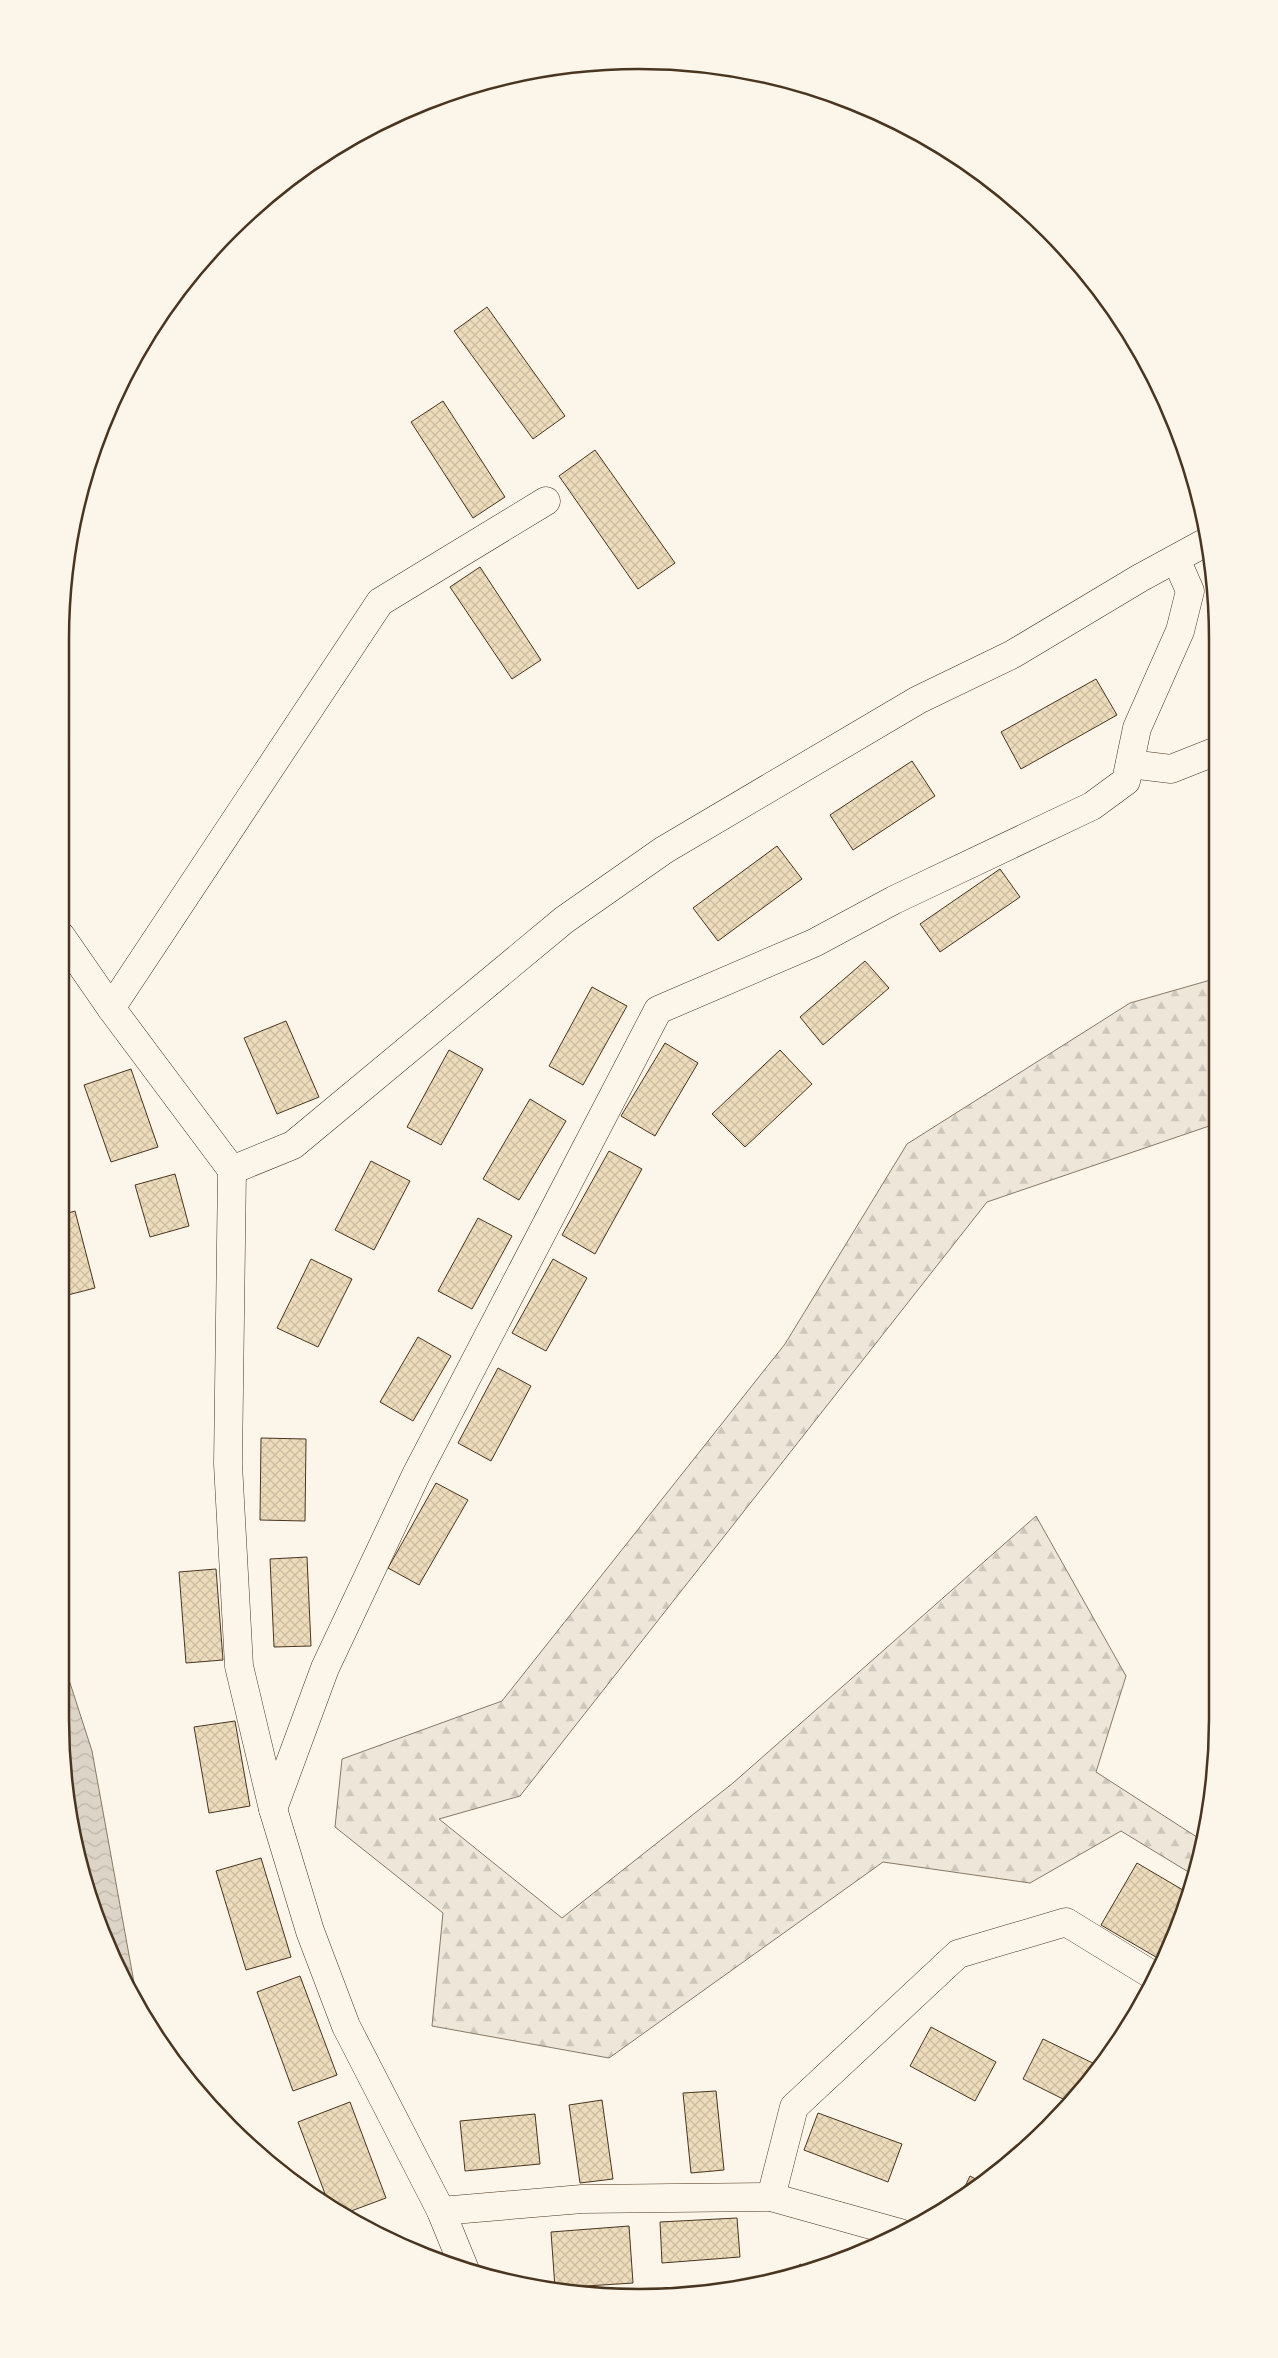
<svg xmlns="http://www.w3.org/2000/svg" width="1278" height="2358" font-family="'Roboto Condensed',sans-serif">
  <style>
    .forest { fill: url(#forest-firs); stroke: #887966 }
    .water { fill: url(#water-waves); stroke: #887966 }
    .building { fill: url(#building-cross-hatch); stroke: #4a3520 }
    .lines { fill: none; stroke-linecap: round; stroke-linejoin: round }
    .minor-casing { stroke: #4a3520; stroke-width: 29 }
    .minor { stroke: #fbf6e9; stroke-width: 28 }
    .rim { fill: none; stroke: #4a3520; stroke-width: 2.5 }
  </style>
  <defs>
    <pattern id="forest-firs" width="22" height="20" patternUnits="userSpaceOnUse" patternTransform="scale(1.25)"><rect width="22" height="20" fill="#ede6d9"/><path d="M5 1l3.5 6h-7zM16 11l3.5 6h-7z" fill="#cdc6ba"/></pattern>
    <pattern id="water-waves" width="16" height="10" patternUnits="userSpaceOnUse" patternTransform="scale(1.25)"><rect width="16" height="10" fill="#dcd4c6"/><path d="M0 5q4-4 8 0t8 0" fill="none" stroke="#beb7aa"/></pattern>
    <pattern id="building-cross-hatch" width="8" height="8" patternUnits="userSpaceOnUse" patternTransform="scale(1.25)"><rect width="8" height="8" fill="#ecdcbc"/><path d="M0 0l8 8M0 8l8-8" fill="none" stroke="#ccbda1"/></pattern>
  </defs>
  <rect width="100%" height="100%" fill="#fbf6e9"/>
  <path class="forest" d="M1214,979L1215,1124L987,1202L520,1796L439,1819L562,1918L733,1783L1036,1516L1126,1676L1096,1772L1203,1841L1195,1876L1121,1831L1030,1883L883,1862L609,2058L432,2026L443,1913L335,1827L342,1759L502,1701L785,1344L907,1144L1130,1003Z"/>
  <path class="water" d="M60,1652L92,1751L139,2010L91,1905L71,1832L60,1719Z"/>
  <g class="building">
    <path d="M487,307L565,416L533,439L454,331Z"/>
    <path d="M443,401L505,497L473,518L411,422Z"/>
    <path d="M595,450L675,563L638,589L559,476Z"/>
    <path d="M480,567L541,660L512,679L450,587Z"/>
    <path d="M1096,679L1117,715L1021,769L1001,732Z"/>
    <path d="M912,761L935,796L853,850L830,815Z"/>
    <path d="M777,846L802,879L718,941L693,908Z"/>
    <path d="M1000,869L1020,897L940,952L920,924Z"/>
    <path d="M865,961L889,988L823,1045L800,1017Z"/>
    <path d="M592,987L627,1006L583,1085L549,1066Z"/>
    <path d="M286,1021L319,1097L277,1114L244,1038Z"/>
    <path d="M665,1043L698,1063L655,1136L621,1116Z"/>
    <path d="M449,1050L483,1069L441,1145L407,1127Z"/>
    <path d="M780,1050L812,1084L745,1147L712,1114Z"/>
    <path d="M131,1069L158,1147L111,1162L84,1085Z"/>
    <path d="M530,1099L566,1121L519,1200L483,1179Z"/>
    <path d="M609,1151L642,1169L595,1254L562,1235Z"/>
    <path d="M371,1161L410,1181L374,1250L335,1230Z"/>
    <path d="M175,1174L189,1226L150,1237L135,1185Z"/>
    <path d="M75,1211L95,1288L60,1297L61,1215Z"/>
    <path d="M478,1218L512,1236L472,1309L438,1291Z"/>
    <path d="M311,1259L352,1279L318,1347L277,1328Z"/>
    <path d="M553,1259L587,1278L546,1351L512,1333Z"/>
    <path d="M418,1337L451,1356L413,1421L380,1402Z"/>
    <path d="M498,1368L531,1386L491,1461L458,1443Z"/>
    <path d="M261,1438L306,1439L305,1521L260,1520Z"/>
    <path d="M436,1483L468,1500L419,1585L388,1568Z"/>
    <path d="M307,1557L311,1646L274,1647L270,1559Z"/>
    <path d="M216,1569L223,1660L186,1663L179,1572Z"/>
    <path d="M235,1721L250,1806L209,1813L194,1727Z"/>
    <path d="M261,1858L291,1957L246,1970L216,1871Z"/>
    <path d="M1137,1863L1188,1893L1161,1960L1101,1925Z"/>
    <path d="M300,1976L337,2075L293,2091L257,1992Z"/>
    <path d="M931,2027L996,2062L975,2101L910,2066Z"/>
    <path d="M1043,2039L1101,2067L1069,2102L1023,2079Z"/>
    <path d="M716,2091L724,2170L691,2173L683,2093Z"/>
    <path d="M602,2100L613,2179L580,2183L569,2105Z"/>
    <path d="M350,2102L386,2198L343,2214L330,2207L298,2122Z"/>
    <path d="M818,2113L902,2144L888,2182L804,2150Z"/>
    <path d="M535,2114L540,2164L465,2171L460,2121Z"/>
    <path d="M970,2176L983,2183L957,2203Z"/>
    <path d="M737,2218L740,2257L662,2263L660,2222Z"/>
    <path d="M629,2226L633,2283L555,2288L551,2232Z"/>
    <path d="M800,2264L814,2270L795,2276Z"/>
  </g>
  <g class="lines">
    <g class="minor-casing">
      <g id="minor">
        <path d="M1130,764L1171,769L1214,752"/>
        <path d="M61,936L111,1008L232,1170L228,1464L239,1666L273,1809L310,1931L346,2026L441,2211L465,2270"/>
        <path d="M111,1008L380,602L546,501"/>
        <path d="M232,1170L293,1145L564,920L664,850L918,700L1013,654L1140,578L1208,541"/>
        <path d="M273,1809L325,1668L416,1475L658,1010L814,943L894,900L1092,806L1126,781L1137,728L1180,631L1190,591L1176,559"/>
        <path d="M771,2197L794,2107L958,1954L1066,1922L1154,1976"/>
        <path d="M441,2211L582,2199L771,2197L900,2233"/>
      </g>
    </g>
    <use href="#minor" class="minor"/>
  </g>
  <path d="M0 0H1278V2358H0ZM639 69H639A570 570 0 0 1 1209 639V1719A570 570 0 0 1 639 2289H639A570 570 0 0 1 69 1719V639A570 570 0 0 1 639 69Z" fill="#fbf6e9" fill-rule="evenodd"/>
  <path class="rim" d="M639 69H639A570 570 0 0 1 1209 639V1719A570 570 0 0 1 639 2289H639A570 570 0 0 1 69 1719V639A570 570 0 0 1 639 69Z"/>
</svg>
